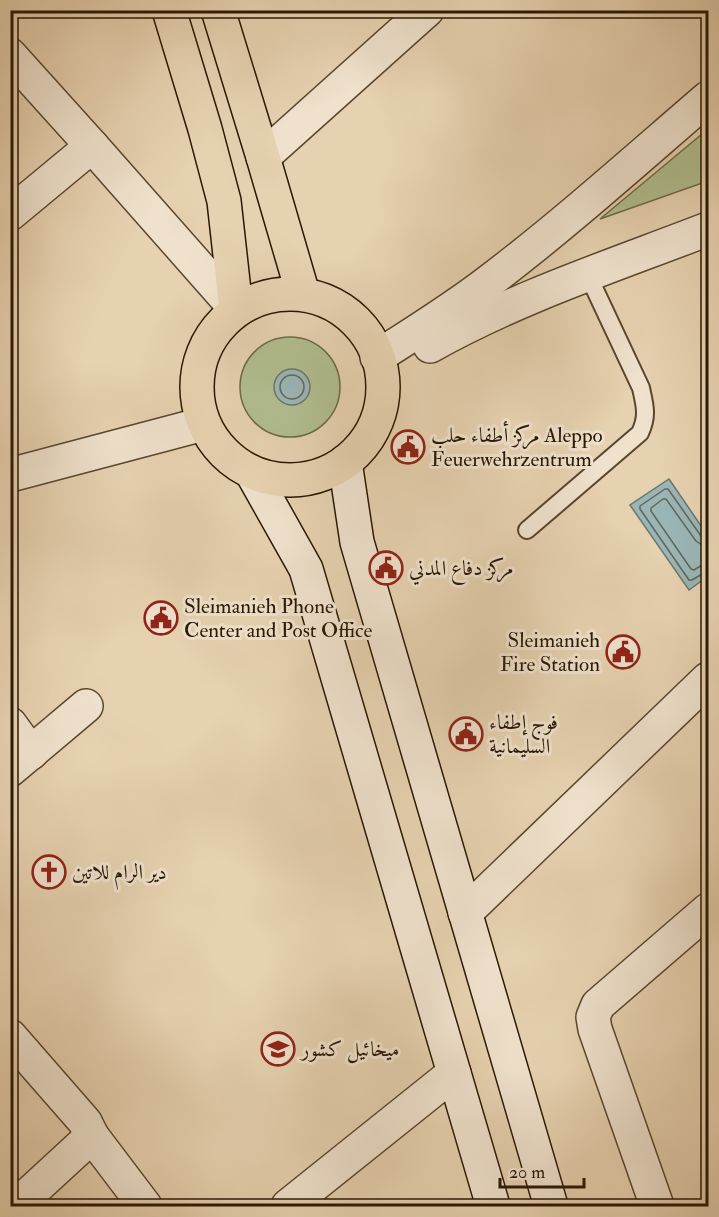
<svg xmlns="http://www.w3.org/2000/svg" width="719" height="1217" font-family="'IM FELL Double Pica',Amiri,serif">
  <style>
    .green { fill: #b0bd8f; stroke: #6d6a48; stroke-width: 1.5 }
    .water { fill: #9ab5b5; stroke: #6d766d; stroke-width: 1.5 }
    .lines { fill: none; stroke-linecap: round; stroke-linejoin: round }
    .shore { stroke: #62665c; stroke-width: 1.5 }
    .service-casing { stroke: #59462e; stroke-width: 20 }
    .minor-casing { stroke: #59462e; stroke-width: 36 }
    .secondary-casing { stroke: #2a1802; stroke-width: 36 }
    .primary-casing { stroke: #2a1802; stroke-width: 36 }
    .service { stroke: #efe1cc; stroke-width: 16 }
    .minor { stroke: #efe1cc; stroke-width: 33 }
    .secondary { stroke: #efe1cc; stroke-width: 33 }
    .primary { stroke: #e6d1b0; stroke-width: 33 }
    .labels { text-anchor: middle; stroke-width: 6; stroke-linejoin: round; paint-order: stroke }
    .poi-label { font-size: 21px; fill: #2a1802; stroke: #efe1cc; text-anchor: start }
  </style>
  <rect width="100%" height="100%" fill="#e6d1b0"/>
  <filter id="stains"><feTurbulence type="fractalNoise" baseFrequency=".00333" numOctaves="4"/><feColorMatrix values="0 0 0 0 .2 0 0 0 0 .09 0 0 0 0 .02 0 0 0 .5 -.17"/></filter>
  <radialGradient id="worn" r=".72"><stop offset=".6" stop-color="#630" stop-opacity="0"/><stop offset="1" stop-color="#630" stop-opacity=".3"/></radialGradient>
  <g class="green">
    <path d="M708,129V181L600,219Z"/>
    <circle cx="290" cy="387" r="50"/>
  </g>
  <g class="water">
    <circle cx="292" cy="387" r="18"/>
    <path d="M669,479L708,536V576L689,590L630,505Z"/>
  </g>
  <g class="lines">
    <g class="shore">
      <circle cx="292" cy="387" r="12"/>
      <path d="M708,539L705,538L701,536L668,489H665L640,506V509L689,580H692L704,573L708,572"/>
      <path d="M708,546L702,545L696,541L666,499H663L651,508V511L691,569L694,570L702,565L708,564"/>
    </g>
    <g class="service-casing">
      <path id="service" d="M527,530L640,433C648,416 645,406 641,388L588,275"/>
    </g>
    <g class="minor-casing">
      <g id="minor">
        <path d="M10,55L92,146L236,309"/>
        <path d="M263,157L427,10"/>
        <path d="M10,214L92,146"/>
        <path d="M430,346C517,297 615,265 708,229"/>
        <path d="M377,357C416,332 455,308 491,280C566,223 637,159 708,98"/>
        <path d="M10,475L203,424"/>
        <path d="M10,724L31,753"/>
        <path d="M10,770L86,706"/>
        <path d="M465,913L708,679"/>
        <path d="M10,1036L85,1122L92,1136L145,1206"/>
        <path d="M16,1206L92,1136"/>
        <path d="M288,1206L454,1073"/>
        <path d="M657,1206L595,1029L593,1017L598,1005L708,910"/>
      </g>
    </g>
    <g class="secondary-casing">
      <g id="secondary">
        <path d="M345,462L357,542L551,1206"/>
        <path d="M252,473L306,569L493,1206"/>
      </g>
    </g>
    <g class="primary-casing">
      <g id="primary">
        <path d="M169,10L205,129L224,201L236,309"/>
        <path d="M218,10L263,157L303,294"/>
        <circle cx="290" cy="387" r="93"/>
      </g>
    </g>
    <use href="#service" class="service"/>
    <use href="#minor" class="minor"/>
    <use href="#secondary" class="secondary"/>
    <use href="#primary" class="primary"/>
  </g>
  <defs>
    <g id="civic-ring" transform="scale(1.725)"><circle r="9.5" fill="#efe1cc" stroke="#8f2418" stroke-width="1.5"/><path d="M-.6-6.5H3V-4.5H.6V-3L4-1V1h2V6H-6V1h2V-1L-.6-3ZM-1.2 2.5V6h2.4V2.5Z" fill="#8f2418"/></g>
    <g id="church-ring" transform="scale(1.725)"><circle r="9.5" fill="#efe1cc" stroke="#8f2418" stroke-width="1.5"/><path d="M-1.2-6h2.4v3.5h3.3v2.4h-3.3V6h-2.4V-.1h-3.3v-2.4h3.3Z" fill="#8f2418"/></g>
    <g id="school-ring" transform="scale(1.725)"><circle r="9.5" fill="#efe1cc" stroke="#8f2418" stroke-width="1.5"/><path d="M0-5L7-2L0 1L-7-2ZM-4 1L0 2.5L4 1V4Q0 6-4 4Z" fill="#8f2418"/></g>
  </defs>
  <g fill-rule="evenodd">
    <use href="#civic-ring" x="408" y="447"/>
    <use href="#civic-ring" x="386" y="568"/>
    <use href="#civic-ring" x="161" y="618"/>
    <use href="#civic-ring" x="623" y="652"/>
    <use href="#civic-ring" x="466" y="734"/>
    <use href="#church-ring" x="49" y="872"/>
    <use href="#school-ring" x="278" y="1049"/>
  </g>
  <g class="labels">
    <g class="poi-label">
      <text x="431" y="442">مركز أطفاء حلب Aleppo<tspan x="431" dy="24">Feuerwehrzentrum</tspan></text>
      <text x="409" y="575">مركز دفاع المدني</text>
      <text x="184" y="613">Sleimanieh Phone<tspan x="184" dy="24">Center and Post Office</tspan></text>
      <text x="600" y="647" text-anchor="end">Sleimanieh<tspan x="600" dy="24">Fire Station</tspan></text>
      <text x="489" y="729">فوج إطفاء<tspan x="489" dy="24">السليمانية</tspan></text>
      <text x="72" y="879">دير الرام للاتين</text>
      <text x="301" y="1056">ميخائيل كشور</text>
    </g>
  </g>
  <rect width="719" height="1217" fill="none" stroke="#e6d1b0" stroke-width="36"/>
  <rect x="12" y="12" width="695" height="1193" fill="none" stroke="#2a1802" stroke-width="3"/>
  <rect x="18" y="18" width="683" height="1181" fill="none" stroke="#2a1802" stroke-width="1.5"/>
  <path d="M500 1178v9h84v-9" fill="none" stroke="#2a1802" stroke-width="3"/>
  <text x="509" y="1178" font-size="18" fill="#2a1802" stroke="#efe1cc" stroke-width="4.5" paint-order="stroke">20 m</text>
  <rect width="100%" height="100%" filter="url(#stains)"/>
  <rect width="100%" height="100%" fill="url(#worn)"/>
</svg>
